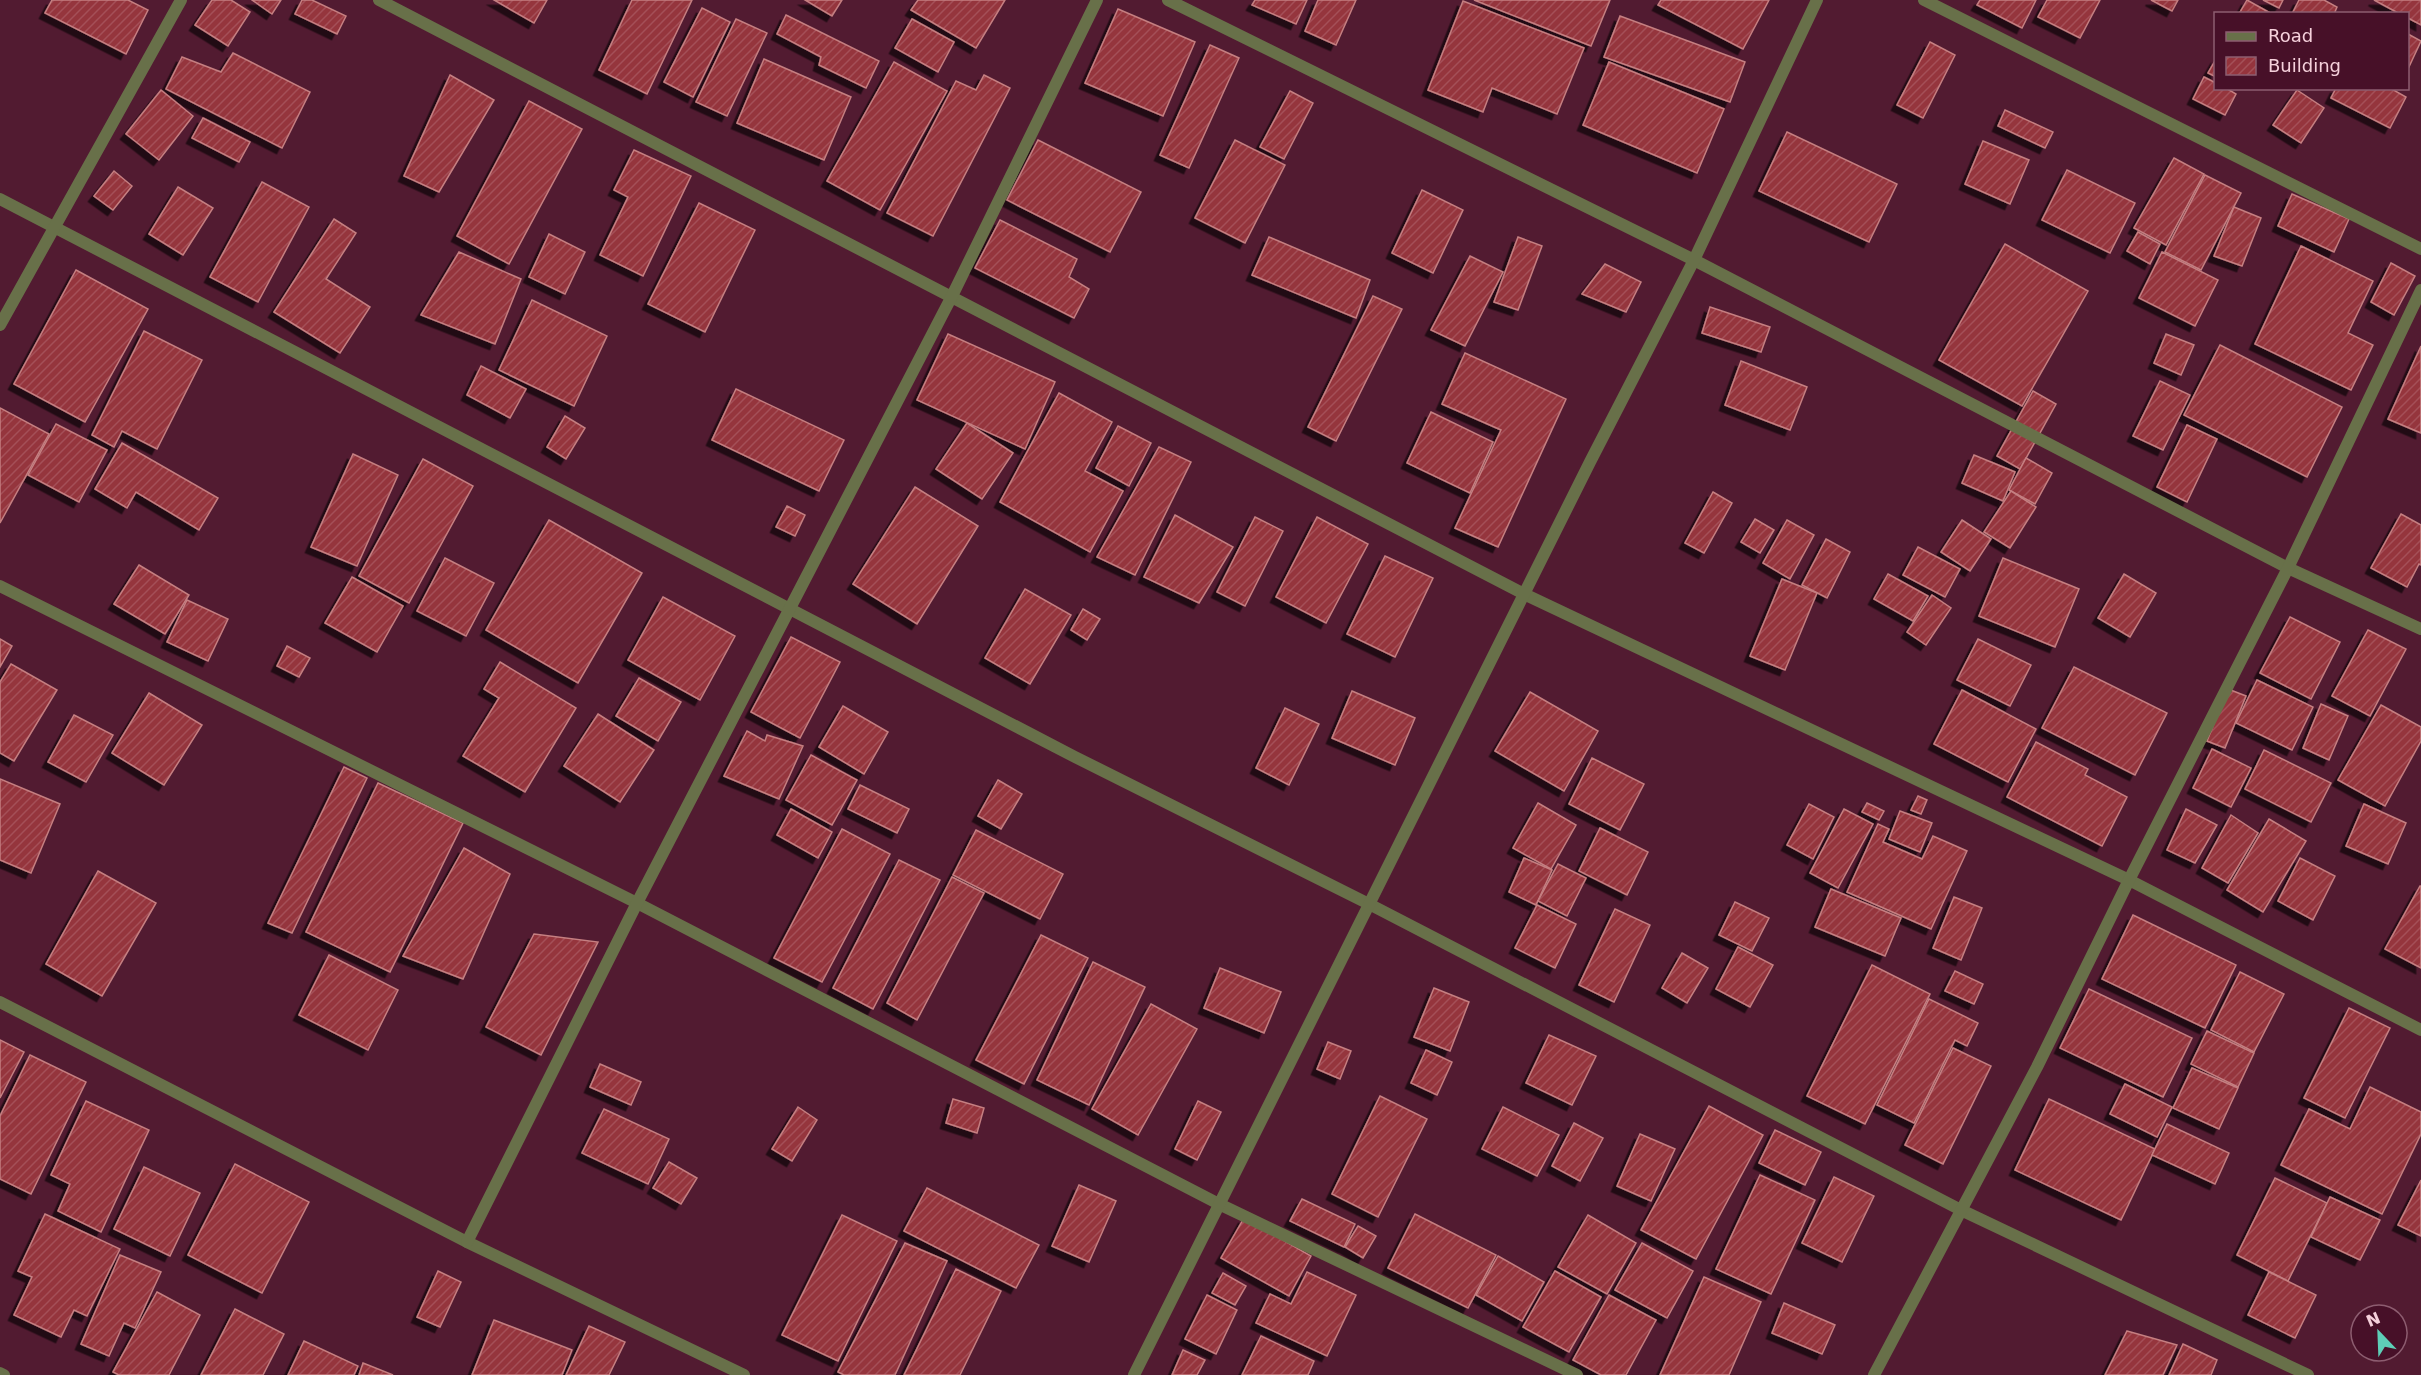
<svg xmlns="http://www.w3.org/2000/svg" width="2421" height="1375" font-family="'DejaVu Sans',sans-serif">
  <style>
    .building { fill: url(#building-hatch); stroke: #c57f81; stroke-width: 1.5; filter: url(#shadow) }
    .lines { fill: none; stroke-linecap: round; stroke-linejoin: round }
    .street { stroke: #687049; stroke-width: 12 }
  </style>
  <defs>
    <pattern id="building-hatch" width="6" height="6" patternUnits="userSpaceOnUse" patternTransform="scale(1.5)"><rect width="6" height="6" fill="#95343d"/><path d="M-1 1l2-2M0 6l6-6M5 7l2-2" fill="none" stroke="#a45058"/></pattern>
    <filter id="shadow"><feDropShadow dx="-5.5" dy="5.5" stdDeviation="0" flood-color="#0009"/></filter>
  </defs>
  <rect width="100%" height="100%" fill="#521b31"/>
  <g class="building">
    <path d="M52,0H128L148,10L126,54L45,13Z"/>
    <path d="M212,0H231L250,12L228,46L195,25Z"/>
    <path d="M252,0H281L272,14Z"/>
    <path d="M302,0H312L346,16L337,34L295,14Z"/>
    <path d="M494,0H547L534,23Z"/>
    <path d="M632,0H692L647,94L599,70Z"/>
    <path d="M805,0H842L832,16Z"/>
    <path d="M918,0H1005L976,48L911,10Z"/>
    <path d="M1255,0H1307L1296,24L1252,5Z"/>
    <path d="M1318,0H1356L1336,45L1305,31Z"/>
    <path d="M1474,0H1610L1591,46Z"/>
    <path d="M1661,0H1769L1743,49L1658,5Z"/>
    <path d="M1980,0H2036L2022,28L1977,5Z"/>
    <path d="M2047,0H2100L2080,38L2038,17Z"/>
    <path d="M2151,0H2178L2172,11Z"/>
    <path d="M2247,0L2272,14H2239Z"/>
    <path d="M2263,0H2283L2279,8Z"/>
    <path d="M2299,0H2324L2337,7L2334,14H2292Z"/>
    <path d="M2374,0H2421V25L2408,18V14H2400Z"/>
    <path d="M1463,1L1584,48L1557,114L1492,88L1483,112L1428,90Z"/>
    <path d="M702,8L730,22L693,97L664,82Z"/>
    <path d="M1118,9L1195,42L1163,116L1085,83Z"/>
    <path d="M786,15L879,61L866,88L819,65L821,57L777,34Z"/>
    <path d="M1620,16L1745,62L1730,102L1604,57Z"/>
    <path d="M736,19L767,33L727,116L696,102Z"/>
    <path d="M912,19L954,42L938,72L895,48Z"/>
    <path d="M2408,34L2421,41L2408,69Z"/>
    <path d="M1930,42L1955,55L1923,118L1897,105Z"/>
    <path d="M1210,45L1239,58L1189,168L1160,155Z"/>
    <path d="M233,53L310,92L282,148L166,89L182,57L221,72Z"/>
    <path d="M764,59L851,97L824,160L737,123Z"/>
    <path d="M2216,59V77L2208,73Z"/>
    <path d="M894,62L947,91L880,210L827,181Z"/>
    <path d="M1609,62L1724,109L1697,173L1583,125Z"/>
    <path d="M450,75L494,100L439,192L404,176Z"/>
    <path d="M984,75L1010,88L933,236L887,213L956,81L976,90Z"/>
    <path d="M2204,77L2216,83V88H2226L2236,94L2225,115L2193,99Z"/>
    <path d="M2336,88H2390L2406,97L2390,128L2331,98Z"/>
    <path d="M161,90L193,116L159,160L126,134Z"/>
    <path d="M2297,90L2324,108L2301,143L2273,125Z"/>
    <path d="M1290,91L1313,103L1284,159L1260,147Z"/>
    <path d="M529,101L582,129L509,264L457,236Z"/>
    <path d="M2005,110L2053,132L2045,148L1998,126Z"/>
    <path d="M203,118L250,142L239,162L192,138Z"/>
    <path d="M1787,132L1897,184L1869,242L1759,191Z"/>
    <path d="M1038,140L1141,192L1110,252L1007,200Z"/>
    <path d="M1235,140L1285,165L1245,243L1195,218Z"/>
    <path d="M1983,141L2029,160L2010,204L1965,184Z"/>
    <path d="M634,150L691,176L643,276L600,255L628,197L614,190Z"/>
    <path d="M2174,158L2204,174L2166,245L2134,228Z"/>
    <path d="M2067,170L2135,203L2110,253L2042,220Z"/>
    <path d="M114,171L132,186L113,210L94,196Z"/>
    <path d="M2205,175L2241,193L2201,270L2165,252Z"/>
    <path d="M262,182L309,207L258,302L210,277Z"/>
    <path d="M178,187L213,208L183,255L149,234Z"/>
    <path d="M1422,190L1463,210L1433,273L1392,253Z"/>
    <path d="M2292,194L2349,219L2334,252L2278,226Z"/>
    <path d="M699,203L755,230L705,332L648,304Z"/>
    <path d="M2234,207L2261,218L2242,266L2214,256Z"/>
    <path d="M334,219L356,233L326,279L370,307L340,353L274,312Z"/>
    <path d="M1000,220L1077,259L1069,277L1089,289L1074,318L975,268Z"/>
    <path d="M2138,232L2160,244L2150,264L2127,251Z"/>
    <path d="M549,234L585,252L565,294L529,277Z"/>
    <path d="M1269,237L1370,280L1356,318L1252,275Z"/>
    <path d="M1518,237L1542,246L1518,310L1494,302Z"/>
    <path d="M2005,244L2088,291L2022,406L1939,360Z"/>
    <path d="M2301,246L2373,281L2348,333L2373,345L2351,390L2255,344Z"/>
    <path d="M459,252L521,279L495,344L421,315Z"/>
    <path d="M2162,252L2218,280L2195,326L2139,298Z"/>
    <path d="M1470,256L1503,272L1465,346L1431,330Z"/>
    <path d="M2391,263L2415,276L2394,315L2371,302Z"/>
    <path d="M1605,264L1641,282L1626,312L1582,294Z"/>
    <path d="M76,270L148,309L85,422L14,384Z"/>
    <path d="M1373,296L1402,309L1336,441L1308,427Z"/>
    <path d="M532,300L607,336L574,406L499,370Z"/>
    <path d="M1710,307L1770,327L1761,352L1702,333Z"/>
    <path d="M144,331L202,360L157,449L122,431L114,447L92,435Z"/>
    <path d="M948,334L1055,382L1025,449L917,400Z"/>
    <path d="M2166,334L2194,345L2181,375L2154,363Z"/>
    <path d="M2220,345L2342,407L2307,477L2184,415Z"/>
    <path d="M2421,346V433L2388,419Z"/>
    <path d="M1465,353L1566,399L1498,547L1455,528L1501,430L1442,404Z"/>
    <path d="M1741,361L1807,387L1790,430L1725,405Z"/>
    <path d="M481,366L526,389L510,418L467,395Z"/>
    <path d="M2160,381L2190,395L2163,450L2133,436Z"/>
    <path d="M736,389L844,440L819,491L712,440Z"/>
    <path d="M2033,391L2056,404L2020,469L1997,456Z"/>
    <path d="M1059,393L1112,422L1085,471L1123,491L1090,552L1000,502Z"/>
    <path d="M0,408L49,434L0,523Z"/>
    <path d="M1431,412L1493,442L1470,493L1407,463Z"/>
    <path d="M565,416L585,428L566,459L547,447Z"/>
    <path d="M967,423L1013,453L982,499L936,469Z"/>
    <path d="M56,424L107,450L79,502L28,475Z"/>
    <path d="M2187,425L2217,439L2187,502L2157,487Z"/>
    <path d="M1118,426L1151,443L1129,486L1096,468Z"/>
    <path d="M122,443L218,498L199,530L136,492L127,508L95,489Z"/>
    <path d="M1159,447L1191,462L1135,575L1097,557Z"/>
    <path d="M353,454L398,475L357,566L311,547Z"/>
    <path d="M1974,455L2015,472L2003,501L1962,483Z"/>
    <path d="M2026,458L2052,473L2035,504L2009,490Z"/>
    <path d="M423,459L473,486L409,603L359,576Z"/>
    <path d="M915,487L978,526L917,624L853,584Z"/>
    <path d="M2011,491L2036,507L2010,548L1984,532Z"/>
    <path d="M1713,492L1732,503L1704,553L1685,543Z"/>
    <path d="M787,506L805,515L795,536L776,527Z"/>
    <path d="M2401,514L2421,525V565L2419,564L2407,587L2371,568Z"/>
    <path d="M1175,515L1233,547L1199,603L1144,577Z"/>
    <path d="M1255,517L1283,531L1245,606L1217,592Z"/>
    <path d="M1317,517L1368,544L1326,623L1276,597Z"/>
    <path d="M1755,519L1774,530L1760,553L1741,542Z"/>
    <path d="M549,520L642,573L578,683L486,630Z"/>
    <path d="M1787,520L1814,535L1790,579L1763,563Z"/>
    <path d="M1962,520L1991,539L1970,571L1941,552Z"/>
    <path d="M1826,539L1850,552L1827,598L1802,585Z"/>
    <path d="M1918,547L1960,569L1945,597L1903,575Z"/>
    <path d="M1385,556L1433,578L1395,657L1347,634Z"/>
    <path d="M445,558L494,583L466,636L417,611Z"/>
    <path d="M2003,558L2079,589L2055,647L1979,616Z"/>
    <path d="M139,565L189,595L165,634L114,604Z"/>
    <path d="M1888,574L1928,596L1913,621L1874,599Z"/>
    <path d="M2124,574L2156,593L2130,637L2098,618Z"/>
    <path d="M352,577L403,606L377,652L325,623Z"/>
    <path d="M1782,579L1817,593L1785,670L1750,656Z"/>
    <path d="M1025,589L1071,615L1030,684L985,658Z"/>
    <path d="M1932,595L1951,608L1926,645L1907,632Z"/>
    <path d="M663,597L735,636L700,700L628,660Z"/>
    <path d="M187,600L228,619L208,661L167,642Z"/>
    <path d="M1083,609L1100,619L1087,640L1071,630Z"/>
    <path d="M2290,617L2340,642L2311,699L2260,673Z"/>
    <path d="M2368,630L2406,649L2370,716L2332,696Z"/>
    <path d="M791,637L840,662L800,738L751,712Z"/>
    <path d="M0,639L12,646L0,667Z"/>
    <path d="M1978,639L2031,665L2010,706L1957,680Z"/>
    <path d="M287,646L310,658L299,677L277,666Z"/>
    <path d="M500,662L576,708L525,792L463,756L499,698L484,689Z"/>
    <path d="M11,664L57,690L14,761L0,753V682Z"/>
    <path d="M2074,667L2167,713L2135,775L2042,728Z"/>
    <path d="M639,678L681,702L658,741L616,716Z"/>
    <path d="M2257,680L2313,707L2292,750L2236,723Z"/>
    <path d="M2228,689L2246,696L2225,748L2207,741Z"/>
    <path d="M1962,690L2036,729L2008,782L1934,744Z"/>
    <path d="M1352,691L1415,718L1395,765L1332,738Z"/>
    <path d="M1530,692L1598,731L1564,791L1495,751Z"/>
    <path d="M149,693L202,725L164,785L112,753Z"/>
    <path d="M2321,704L2348,716L2329,760L2303,748Z"/>
    <path d="M2381,705L2421,727V741L2385,806L2338,780Z"/>
    <path d="M843,706L888,732L864,774L819,747Z"/>
    <path d="M1285,708L1319,724L1289,785L1256,768Z"/>
    <path d="M598,714L654,750L620,802L564,766Z"/>
    <path d="M74,715L113,735L86,782L48,762Z"/>
    <path d="M747,731L765,741L767,735L803,746L779,799L724,776Z"/>
    <path d="M2036,742L2088,769L2085,775L2127,797L2102,846L2007,797Z"/>
    <path d="M2212,749L2251,768L2231,807L2193,788Z"/>
    <path d="M2264,750L2331,783L2311,822L2245,789Z"/>
    <path d="M811,755L857,780L832,825L786,800Z"/>
    <path d="M1592,758L1644,784L1620,830L1569,804Z"/>
    <path d="M344,767L367,778L292,933L268,923Z"/>
    <path d="M0,779L60,804L31,873L0,860Z"/>
    <path d="M998,780L1022,794L1001,829L978,816Z"/>
    <path d="M378,783L463,823L390,972L306,932Z"/>
    <path d="M860,785L909,809L897,833L848,809Z"/>
    <path d="M1918,796L1927,800L1921,814L1911,810Z"/>
    <path d="M1538,803L1576,825L1551,869L1513,848Z"/>
    <path d="M1867,803L1884,811L1879,820L1862,812Z"/>
    <path d="M1809,804L1834,817L1813,859L1787,845Z"/>
    <path d="M2364,804L2406,823L2388,864L2346,846Z"/>
    <path d="M791,809L832,832L818,858L777,835Z"/>
    <path d="M1844,809L1873,824L1838,888L1810,873Z"/>
    <path d="M2186,809L2217,825L2195,863L2167,850Z"/>
    <path d="M1900,811L1932,823L1920,852L1889,839Z"/>
    <path d="M2231,815L2258,833L2228,883L2202,868Z"/>
    <path d="M2269,819L2306,841L2263,912L2227,890Z"/>
    <path d="M1878,824L1889,829L1883,842L1922,859L1933,836L1967,851L1931,929L1847,892Z"/>
    <path d="M1600,828L1648,852L1627,895L1579,871Z"/>
    <path d="M842,829L890,854L822,982L774,958Z"/>
    <path d="M976,830L1063,874L1040,919L953,875Z"/>
    <path d="M464,848L510,874L463,979L403,956Z"/>
    <path d="M1524,858L1552,870L1536,905L1509,892Z"/>
    <path d="M2300,858L2335,876L2313,920L2278,901Z"/>
    <path d="M899,860L940,880L873,1009L833,988Z"/>
    <path d="M1558,864L1586,878L1567,916L1538,901Z"/>
    <path d="M98,871L156,903L102,996L46,964Z"/>
    <path d="M952,877L984,893L917,1020L887,1003Z"/>
    <path d="M2420,886H2421V968L2385,949Z"/>
    <path d="M1831,889L1901,918L1885,956L1815,927Z"/>
    <path d="M1954,897L1982,908L1961,960L1933,948Z"/>
    <path d="M1735,902L1769,918L1752,951L1719,935Z"/>
    <path d="M1537,905L1576,924L1555,968L1515,948Z"/>
    <path d="M1615,909L1650,925L1614,1002L1579,985Z"/>
    <path d="M2133,915L2236,965L2205,1028L2102,979Z"/>
    <path d="M534,934L598,942L541,1055L486,1027Z"/>
    <path d="M1041,935L1088,958L1024,1084L976,1060Z"/>
    <path d="M1738,947L1773,965L1750,1007L1716,989Z"/>
    <path d="M1682,953L1708,968L1687,1003L1662,988Z"/>
    <path d="M329,955L398,990L368,1050L299,1015Z"/>
    <path d="M1093,962L1145,987L1089,1105L1037,1080Z"/>
    <path d="M1872,965L1930,994L1865,1124L1807,1096Z"/>
    <path d="M1220,968L1281,992L1264,1033L1204,1008Z"/>
    <path d="M1955,971L1983,984L1974,1004L1945,991Z"/>
    <path d="M2240,972L2284,994L2254,1052L2211,1030Z"/>
    <path d="M1434,988L1469,1002L1450,1051L1414,1037Z"/>
    <path d="M2089,989L2192,1038L2163,1097L2060,1048Z"/>
    <path d="M1929,999L1978,1023L1967,1046L1955,1040L1914,1123L1877,1105Z"/>
    <path d="M1151,1004L1197,1029L1138,1135L1092,1109Z"/>
    <path d="M2349,1008L2390,1028L2345,1118L2304,1098Z"/>
    <path d="M2207,1031L2254,1053L2238,1087L2191,1064Z"/>
    <path d="M1549,1035L1596,1056L1572,1105L1526,1083Z"/>
    <path d="M0,1040L24,1052L0,1098Z"/>
    <path d="M1328,1042L1351,1051L1340,1079L1317,1069Z"/>
    <path d="M1953,1048L1991,1066L1943,1164L1905,1145Z"/>
    <path d="M1426,1050L1452,1062L1437,1095L1411,1083Z"/>
    <path d="M30,1055L86,1082L31,1194L0,1179V1116Z"/>
    <path d="M600,1064L641,1082L631,1105L590,1087Z"/>
    <path d="M2192,1068L2238,1088L2219,1129L2173,1108Z"/>
    <path d="M2125,1084L2172,1107L2157,1137L2110,1114Z"/>
    <path d="M2370,1087L2421,1112V1134L2382,1214L2281,1165L2309,1109L2350,1129Z"/>
    <path d="M1380,1096L1427,1119L1378,1217L1332,1194Z"/>
    <path d="M953,1099L984,1108L977,1133L946,1123Z"/>
    <path d="M2049,1099L2155,1149L2121,1220L2015,1170Z"/>
    <path d="M86,1101L149,1130L101,1232L58,1211L70,1184L51,1175Z"/>
    <path d="M1198,1101L1221,1112L1197,1160L1175,1149Z"/>
    <path d="M1709,1106L1763,1135L1696,1259L1641,1230Z"/>
    <path d="M798,1107L817,1120L792,1161L772,1149Z"/>
    <path d="M1503,1107L1559,1135L1537,1176L1482,1149Z"/>
    <path d="M604,1109L669,1139L648,1184L582,1153Z"/>
    <path d="M1574,1123L1603,1138L1580,1181L1552,1166Z"/>
    <path d="M2167,1124L2229,1153L2215,1184L2152,1155Z"/>
    <path d="M1775,1130L1821,1152L1805,1185L1759,1163Z"/>
    <path d="M1640,1134L1675,1149L1651,1201L1617,1186Z"/>
    <path d="M669,1162L697,1178L681,1204L653,1188Z"/>
    <path d="M235,1164L309,1202L262,1293L188,1255Z"/>
    <path d="M144,1167L200,1193L170,1256L114,1229Z"/>
    <path d="M1760,1175L1815,1200L1771,1294L1716,1269Z"/>
    <path d="M1834,1177L1874,1196L1842,1262L1802,1243Z"/>
    <path d="M2275,1178L2327,1203L2288,1281L2237,1255Z"/>
    <path d="M2421,1180V1236L2398,1225Z"/>
    <path d="M1079,1185L1116,1201L1089,1262L1052,1246Z"/>
    <path d="M927,1188L1039,1245L1016,1288L904,1231Z"/>
    <path d="M2330,1197L2380,1220L2360,1260L2311,1237Z"/>
    <path d="M1302,1199L1355,1224L1344,1247L1290,1221Z"/>
    <path d="M45,1214L120,1249L87,1316L74,1310L61,1337L14,1315L32,1277L18,1271Z"/>
    <path d="M1415,1214L1496,1255L1468,1308L1388,1268Z"/>
    <path d="M842,1215L897,1241L838,1361L782,1335Z"/>
    <path d="M1588,1215L1636,1243L1607,1294L1558,1267Z"/>
    <path d="M1244,1218L1311,1256L1289,1296L1221,1258Z"/>
    <path d="M1358,1226L1376,1236L1363,1258L1345,1247Z"/>
    <path d="M905,1243L947,1261L895,1375H844L838,1372Z"/>
    <path d="M1642,1243L1693,1271L1667,1318L1615,1290Z"/>
    <path d="M120,1255L161,1272L135,1328L124,1323L109,1356L81,1344Z"/>
    <path d="M1498,1256L1544,1282L1522,1321L1476,1295Z"/>
    <path d="M956,1269L1001,1291L960,1375H904Z"/>
    <path d="M438,1271L461,1282L440,1327L417,1317Z"/>
    <path d="M1555,1271L1601,1297L1569,1352L1523,1327Z"/>
    <path d="M1307,1272L1356,1295L1327,1356L1256,1323L1270,1294L1291,1304Z"/>
    <path d="M2269,1272L2316,1295L2295,1338L2248,1315Z"/>
    <path d="M1223,1273L1246,1286L1235,1305L1212,1293Z"/>
    <path d="M1704,1277L1761,1302L1729,1375H1660Z"/>
    <path d="M157,1292L200,1315L169,1375H119L113,1372Z"/>
    <path d="M1207,1295L1237,1310L1216,1354L1185,1339Z"/>
    <path d="M1609,1295L1656,1320L1626,1375H1601L1573,1360Z"/>
    <path d="M1784,1303L1835,1325L1822,1354L1772,1333Z"/>
    <path d="M235,1309L284,1334L263,1375H201Z"/>
    <path d="M494,1320L572,1350L562,1375H472Z"/>
    <path d="M589,1326L625,1342L609,1375H566Z"/>
    <path d="M2127,1331L2177,1345L2163,1375H2105Z"/>
    <path d="M1261,1336L1314,1361L1308,1375H1242Z"/>
    <path d="M304,1341L358,1366L354,1375H288Z"/>
    <path d="M2183,1344L2217,1360L2211,1375H2169Z"/>
    <path d="M1183,1350L1205,1360L1197,1375H1172Z"/>
    <path d="M363,1363L393,1375H359Z"/>
  </g>
  <g class="lines">
    <g class="street">
      <path d="M379,0L1524,594L2129,880L2421,1030"/>
      <path d="M1168,0L1694,260L2288,568L2421,629"/>
      <path d="M1924,0L2421,249"/>
      <path d="M0,199L1075,757L1369,904L1961,1210L2308,1375"/>
      <path d="M0,325L181,0"/>
      <path d="M0,586L637,903L1219,1204L1577,1375"/>
      <path d="M0,1002L467,1242L744,1375"/>
      <path d="M467,1242L637,903L952,296L1097,0"/>
      <path d="M0,1373L4,1375"/>
      <path d="M1134,1375L1590,462L1694,260L1817,0"/>
      <path d="M1874,1375L2037,1067L2129,880L2288,568L2421,290"/>
    </g>
  </g>
  <rect x="2214" y="12" width="195" height="78" fill="#471028" stroke="#8d5d70" stroke-width="1.5"/>
  <rect x="2226" y="32" width="30" height="9" fill="#687049" stroke="#8d5d70" stroke-width="1.5"/>
  <text x="2268" y="42" font-size="18" fill="#f5d0db">Road</text>
  <rect x="2226" y="57" width="30" height="18" fill="url(#building-hatch)" stroke="#8d5d70" stroke-width="1.5"/>
  <text x="2268" y="72" font-size="18" fill="#f5d0db">Building</text>
  <g transform="translate(2379 1333) rotate(337)"><circle r="28" fill="#471028" stroke="#8d5d70" stroke-width="1.5"/>
  <path d="M0-4.5L10 22L0 15L-10 22Z" fill="#5eceb7"/>
  <text y="-9" font-size="16" font-weight="bold" text-anchor="middle" fill="#f5d0db">N</text>
  </g>
</svg>
